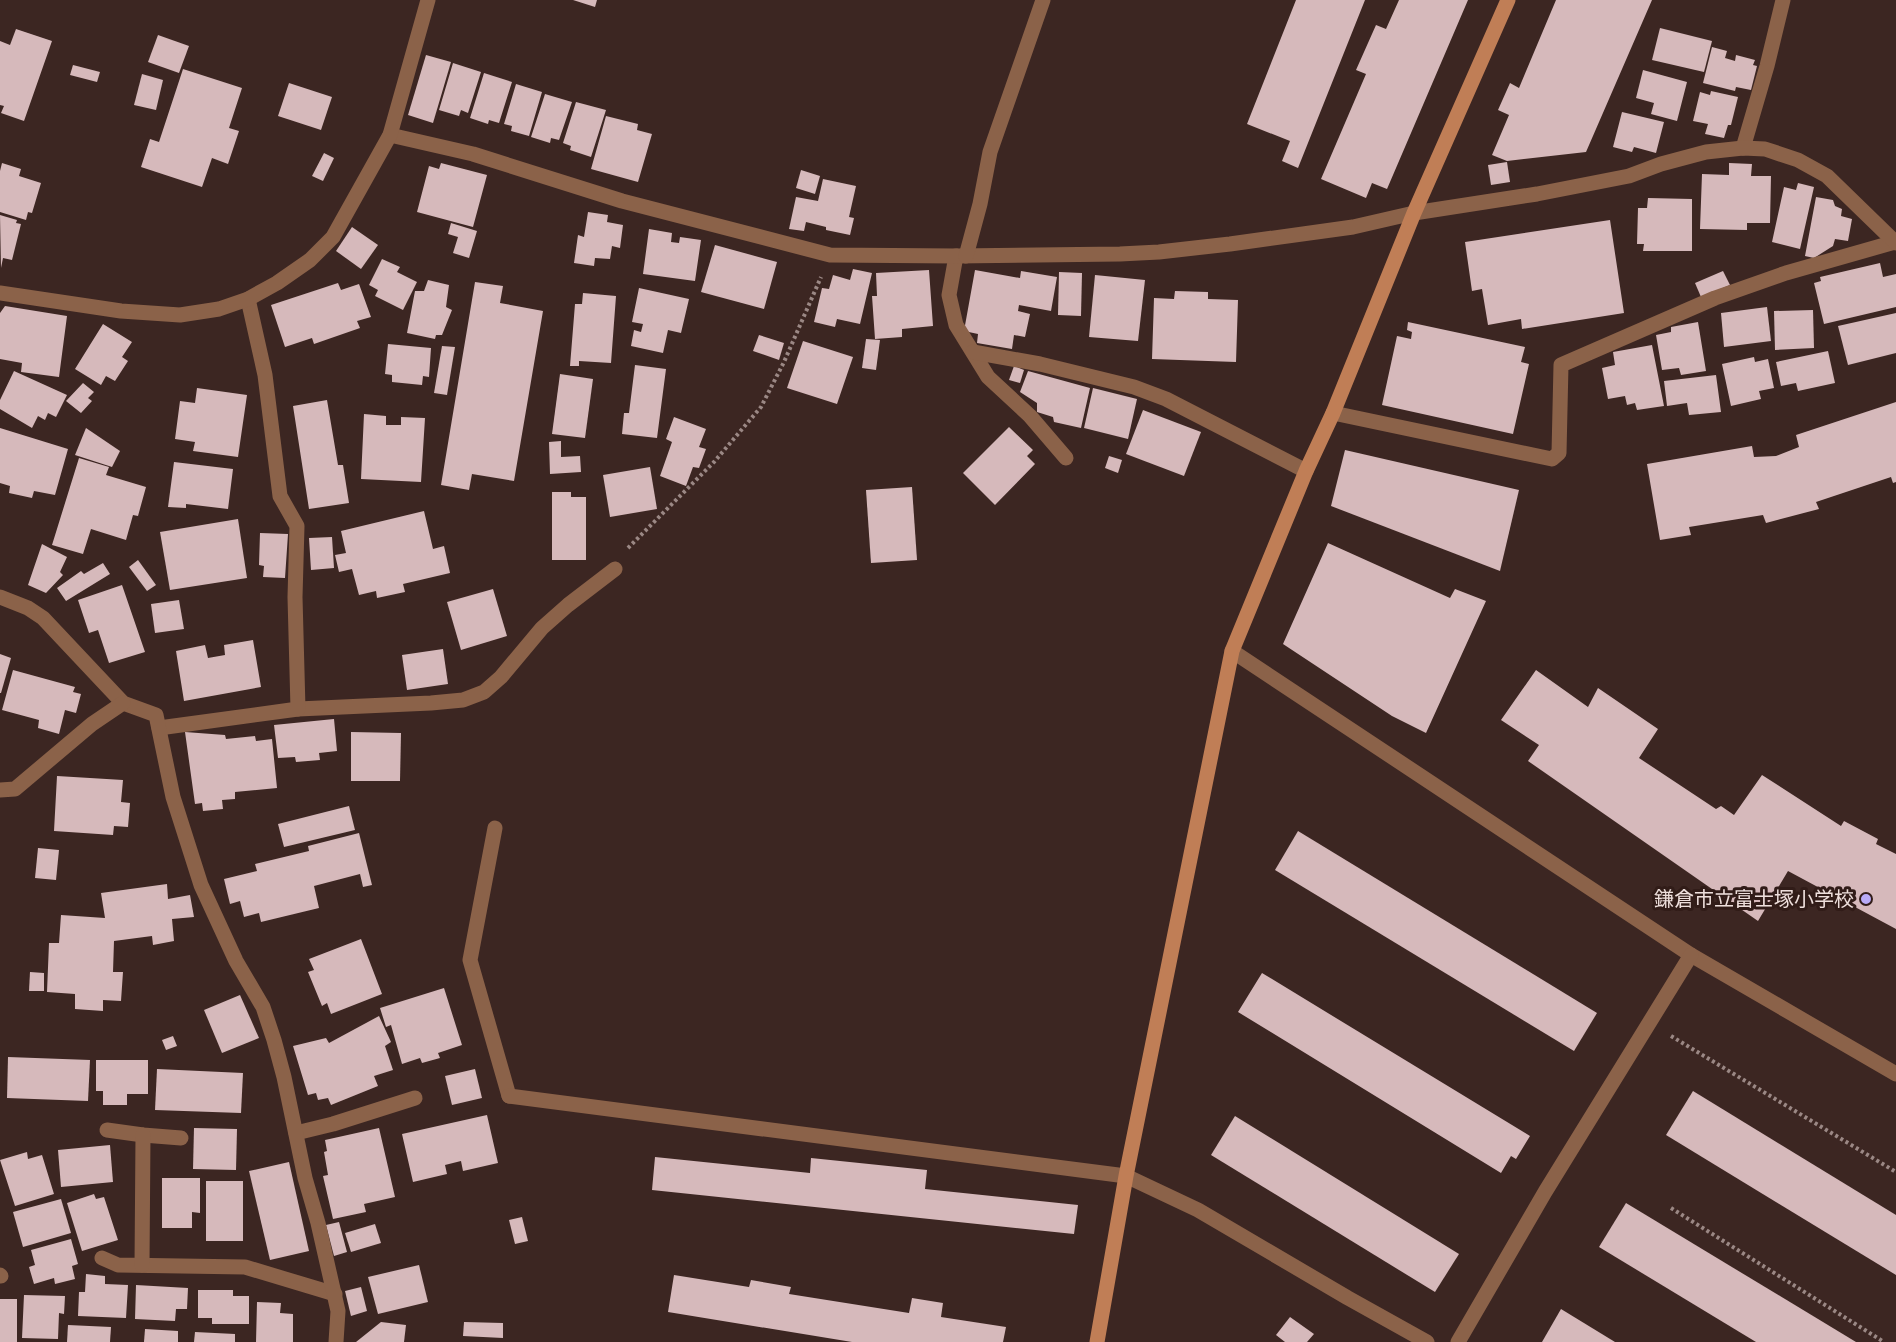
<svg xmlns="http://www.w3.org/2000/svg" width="1896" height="1342" font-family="'Exo 2','Noto Sans JP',sans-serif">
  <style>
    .building { fill: #d6b9bb }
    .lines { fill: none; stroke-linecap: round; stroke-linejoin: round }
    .path { stroke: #9b8885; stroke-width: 4; stroke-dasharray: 3 3; stroke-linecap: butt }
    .lane { stroke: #8b6249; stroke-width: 15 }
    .street { stroke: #8b6249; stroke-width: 15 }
    .secondary { stroke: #c07e56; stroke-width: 15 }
    .poi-dot { fill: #b9abf7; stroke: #311c18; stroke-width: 2 }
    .labels { text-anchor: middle; stroke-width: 6; stroke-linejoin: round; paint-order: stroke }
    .poi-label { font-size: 20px; fill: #eedfdc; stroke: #311c18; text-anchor: end }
  </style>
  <rect width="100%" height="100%" fill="#3c2622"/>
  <g class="building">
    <path d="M573,0H597L595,7Z"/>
    <path d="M1296,0H1365L1298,168L1282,161L1290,141L1247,124Z"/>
    <path d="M1399,0H1468L1387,189L1372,183L1366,198L1321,179L1366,74L1356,70L1376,25L1386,29Z"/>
    <path d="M1556,0H1652L1586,152L1507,161L1492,155L1509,115L1498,110L1510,83L1519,88Z"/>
    <path d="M1660,28L1712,41L1704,72L1652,60Z"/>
    <path d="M16,29L52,41L24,121L1,113L4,106L0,105V41L10,45Z"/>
    <path d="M158,35L189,46L179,73L148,62Z"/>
    <path d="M1712,47L1727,51L1725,58L1735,61L1736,55L1755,60L1753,65L1757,66L1751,90L1736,87L1735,91L1703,83Z"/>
    <path d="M426,55L451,62L433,123L408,115Z"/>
    <path d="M453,63L481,72L468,113L461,110L459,116L439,110Z"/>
    <path d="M73,65L100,72L97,82L70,75Z"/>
    <path d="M183,69L242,88L229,128L239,131L228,164L212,158L202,187L141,167L150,139L159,142Z"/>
    <path d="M1643,70L1687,82L1677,121L1651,114L1654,103L1636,98Z"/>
    <path d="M484,73L512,82L499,123L489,120L488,124L470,118Z"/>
    <path d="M142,74L163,80L156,110L134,105Z"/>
    <path d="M289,83L332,97L321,130L278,116Z"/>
    <path d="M516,84L542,92L529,136L511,131L512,126L504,124Z"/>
    <path d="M1711,91L1738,97L1731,125H1728L1724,138L1705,134L1708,124L1693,121L1700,92L1710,95Z"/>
    <path d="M545,94L572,102L559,140L551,138L550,143L531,137Z"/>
    <path d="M576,102L606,110L591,157L570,150L571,146L563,143Z"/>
    <path d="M1622,112L1664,122L1656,153L1634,147L1632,152L1613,147Z"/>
    <path d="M606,116L638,124L637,130L652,134L638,182L591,169Z"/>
    <path d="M324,153L334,158L323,181L312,176Z"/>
    <path d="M1507,162L1510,182L1491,185L1488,165Z"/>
    <path d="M2,163L21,169L19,176L41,183L32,213L28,212L26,220L0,212V171Z"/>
    <path d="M441,163L487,175L473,227L417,212L429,166L439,169Z"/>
    <path d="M1729,163L1752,164L1751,176H1771L1770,223H1747V230L1700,229L1702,174L1729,175Z"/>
    <path d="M801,170L820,176L815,194L796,188Z"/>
    <path d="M823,179L856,186L849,217L854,218L850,235L826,230V227L806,222L804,231L789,229L796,197L818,201Z"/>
    <path d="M1798,183L1814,187L1800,249L1772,242L1784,187L1796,190Z"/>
    <path d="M1816,197L1833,200L1835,206L1842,209L1841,216L1852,219L1848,241L1835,239L1833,246L1814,258L1805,256Z"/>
    <path d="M1648,198L1692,199V251H1643L1644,244H1637L1638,208H1647Z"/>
    <path d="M588,212L608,215L607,222L623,225L620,248L612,246L610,259L595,258L594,266L574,263L578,235L584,237Z"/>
    <path d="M0,215L17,220L16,223L21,224L12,260L3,258L1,268Z"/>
    <path d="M1610,220L1624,313L1522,329L1521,319L1488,325L1482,289L1472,291L1465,242Z"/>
    <path d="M451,223L477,231L469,258L453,253L458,237L448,234Z"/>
    <path d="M352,227L378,245L361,269L336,251Z"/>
    <path d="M649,229L672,233L671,242L679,243L680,237L701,240L695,281L643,274Z"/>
    <path d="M715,245L777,262L764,309L701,292Z"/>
    <path d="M382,259L400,267L397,272L417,282L403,310L375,296L378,290L369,285Z"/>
    <path d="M1880,263L1883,277L1896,274V307L1824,324L1814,283L1821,281L1820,277Z"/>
    <path d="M853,269L872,273L860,324L837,319L835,327L814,322L822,288L829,289L833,275L850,280Z"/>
    <path d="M929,270L933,326L902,329V337L875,339L872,296H877L876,273Z"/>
    <path d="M975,270L1020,278L1021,271L1057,277L1051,311L1019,305L1018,311L1030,314L1025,337L1014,335L1012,349L977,343L978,334L964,331Z"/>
    <path d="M1723,271L1730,285L1701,297L1695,283Z"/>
    <path d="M1059,272L1082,273L1081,316L1058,315Z"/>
    <path d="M1095,275L1145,280L1138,341L1089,337Z"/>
    <path d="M428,280L449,285L446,307L452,310L442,335H436L435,339L407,333L415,291H424Z"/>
    <path d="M475,282L503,286L500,303L543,311L514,481L472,474L469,490L441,485Z"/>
    <path d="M338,283L341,290L359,284L371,317L357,321L360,328L314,344L312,338L285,347L271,305Z"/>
    <path d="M639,288L689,299L681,333L668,330L663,353L631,346L634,330L641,332L643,324L632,322Z"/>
    <path d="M1175,291L1208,292V299L1238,300L1236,362L1152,359L1154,298L1174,299Z"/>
    <path d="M583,293L616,296L611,363L579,361V366H570L575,304H582Z"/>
    <path d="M5,306L67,316L59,377L21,372L22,363L0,359V313Z"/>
    <path d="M1767,307L1771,341L1724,347L1721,313Z"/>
    <path d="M1813,310L1814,348L1775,350L1774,311Z"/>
    <path d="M1896,313V353L1848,365L1838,326Z"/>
    <path d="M1408,322L1525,347L1521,362L1529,364L1513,434L1382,405L1397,336L1411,339L1412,332L1407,330Z"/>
    <path d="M1698,322L1706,371L1681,375L1679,368L1662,370L1656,335L1671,332V327Z"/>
    <path d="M103,324L132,342L122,357L128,361L115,381L106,376L101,385L75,369Z"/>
    <path d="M759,335L784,343L779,360L753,351Z"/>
    <path d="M866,339L880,340L876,370L862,368Z"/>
    <path d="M803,341L853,357L837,404L787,388Z"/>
    <path d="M388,344L431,348L429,377L423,376L422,385L392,382V375L385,374Z"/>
    <path d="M1652,345L1664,406L1637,410L1635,403L1627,405L1625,396L1608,399L1602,368L1615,365L1613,352Z"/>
    <path d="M442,346L455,347L447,395L434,393Z"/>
    <path d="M1828,351L1835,383L1798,391L1796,383L1781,386L1776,362Z"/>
    <path d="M1754,357L1755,362L1768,359L1774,388L1759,391L1761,399L1731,406L1722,364Z"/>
    <path d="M635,365L666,369L657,438L622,434L624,413H629Z"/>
    <path d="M1014,366L1024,370L1020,383L1009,380Z"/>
    <path d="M14,371L67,395L56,417L48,413L45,420L38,416L32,428L0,409V400Z"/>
    <path d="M1028,371L1090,388L1081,428L1054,422L1053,417L1037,412V403L1020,392Z"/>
    <path d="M560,374L593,379L585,438L552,434Z"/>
    <path d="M1716,375L1721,412L1689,415L1687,403L1667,406L1664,381Z"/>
    <path d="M83,383L94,392L88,398L92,401L81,413L66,401Z"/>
    <path d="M197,388L247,395L238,457L193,451L195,442L175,439L180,401L195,403Z"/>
    <path d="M1093,388L1137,399L1128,439L1084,428Z"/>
    <path d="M327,400L338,465H343L349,503L309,509L293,406Z"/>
    <path d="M1896,402V482L1893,483L1891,477L1816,502L1819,509L1766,523L1763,515L1689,527L1691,535L1660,540L1647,464L1752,446L1754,457L1776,456L1799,447L1796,435Z"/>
    <path d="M1143,410L1201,432L1184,476L1126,454Z"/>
    <path d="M364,414L386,416V425H401V417L425,418L421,482L361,479Z"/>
    <path d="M674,417L706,429L699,447L706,449L699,468L693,467L686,486L660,476L672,442L666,439Z"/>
    <path d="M1009,427L1033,450L1027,456L1035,464L995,505L963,473Z"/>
    <path d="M0,428L68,449L55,495L34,491L32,498L9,493L10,486L0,483Z"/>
    <path d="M86,428L120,451L112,467L75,455Z"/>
    <path d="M561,441V457L580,456L581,472L550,474L549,442Z"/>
    <path d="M1345,450L1519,490L1500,571L1331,506Z"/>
    <path d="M1109,456L1122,460L1118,473L1105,468Z"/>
    <path d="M79,458L109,467L106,475L146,487L138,516L133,515L126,540L91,529L83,554L52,545Z"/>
    <path d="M174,462L233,469L228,509L186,504V508L168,507Z"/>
    <path d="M650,467L657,509L610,517L603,475Z"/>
    <path d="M912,487L917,560L871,563L866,490Z"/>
    <path d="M552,492H571V497H586V560H552Z"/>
    <path d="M424,511L433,549L444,546L450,573L403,584L405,592L377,598L376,591L359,595L352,569L339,572L335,555L346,553L341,531Z"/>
    <path d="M238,519L247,578L170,590L160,532Z"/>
    <path d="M260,533L288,534L285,578L263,577L264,566L259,565Z"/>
    <path d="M332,537L334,568L311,570L309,538Z"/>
    <path d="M1328,543L1450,598L1455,589L1486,601L1426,733L1392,716L1283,644Z"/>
    <path d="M42,544L67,557L60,572L63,575L46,593L28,585Z"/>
    <path d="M138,560L156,585L147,591L129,567Z"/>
    <path d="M103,563L110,574L66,601L57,588L81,571L84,574Z"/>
    <path d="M122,585L145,652L109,663L98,630L89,633L78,600Z"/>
    <path d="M493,589L507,636L461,650L447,602Z"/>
    <path d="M179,600L184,629L155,633L151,604Z"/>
    <path d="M253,640L261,687L184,701L176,651L205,645L208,658L225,655L224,645Z"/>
    <path d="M443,649L448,684L407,690L402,655Z"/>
    <path d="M0,654L11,658L1,693H0Z"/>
    <path d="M13,670L75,687L73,692L81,694L76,713L65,710L59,734L38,728L39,720L2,710Z"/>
    <path d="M1536,670L1588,707L1598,688L1658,729L1639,758L1716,809L1721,806L1734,815L1762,775L1841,826L1844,821L1878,839L1876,844L1896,854V929L1788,871L1758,921L1528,761L1539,745L1501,720Z"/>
    <path d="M334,719L337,751L319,753L320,760L296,762L295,757L278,758L274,725Z"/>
    <path d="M185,732L225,735L226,739L255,736L256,741L272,739L277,788L235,792V799L222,800L223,809L203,811L202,803L195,804Z"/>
    <path d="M351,732L401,733L400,781H351Z"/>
    <path d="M57,776L123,780L121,802L130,803L128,827L114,826L113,835L54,831Z"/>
    <path d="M349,806L355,830L284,847L278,824Z"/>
    <path d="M1298,831L1597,1013L1574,1051L1275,870Z"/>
    <path d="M359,833L372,885L363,887L360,874L314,886L319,908L261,922L259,913L244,917L240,901L230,904L224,879L257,871L255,864L309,851L308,846Z"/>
    <path d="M38,848L59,850L56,880L35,878Z"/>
    <path d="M167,884L168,899L190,895L194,917L172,919L174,941L153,945L152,936L114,941L113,972H123L121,1001L103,1000V1011L75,1009V994L47,992L49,943H59L61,915L105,918L101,893Z"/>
    <path d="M361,939L382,994L331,1014L327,1003L322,1006L308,972L314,970L309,959Z"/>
    <path d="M30,972L44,973V991H29Z"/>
    <path d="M1262,973L1530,1136L1516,1159L1511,1156L1501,1173L1238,1012Z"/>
    <path d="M444,988L462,1045L438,1053L440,1058L422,1063L420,1058L402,1064L391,1025L386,1027L380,1008Z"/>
    <path d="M240,995L259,1038L222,1053L204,1010Z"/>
    <path d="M379,1016L391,1042L385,1046L393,1070L374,1076L378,1086L331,1105L328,1098L318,1100L316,1093L308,1095L293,1046L326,1038L329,1043Z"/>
    <path d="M173,1036L177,1046L166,1050L162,1040Z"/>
    <path d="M8,1057L90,1060L88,1101L7,1098Z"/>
    <path d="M96,1060H148V1094H127V1105H103V1091H96Z"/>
    <path d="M157,1069L243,1073L241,1113L155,1110Z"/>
    <path d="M475,1069L482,1098L452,1105L445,1076Z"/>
    <path d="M1693,1091L1896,1215V1275L1666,1135Z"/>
    <path d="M487,1115L498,1163L463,1171L461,1161L445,1165L447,1174L413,1182L402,1134Z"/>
    <path d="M1235,1116L1459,1254L1435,1292L1211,1155Z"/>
    <path d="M194,1128L237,1129L236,1170L193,1169Z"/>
    <path d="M379,1128L395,1197L364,1204L366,1212L333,1219L323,1176L328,1175L324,1152L327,1151L325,1140Z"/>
    <path d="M110,1145L113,1182L61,1187L58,1150Z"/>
    <path d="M27,1152L28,1159L42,1155L54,1194L15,1206L0,1160Z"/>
    <path d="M655,1157L810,1173L811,1158L927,1170L925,1189L1078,1205L1074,1234L652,1190Z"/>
    <path d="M289,1162L309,1251L270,1260L249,1171Z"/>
    <path d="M162,1178H200V1213L192,1212V1228H162Z"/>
    <rect x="206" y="1181" width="37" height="60"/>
    <path d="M94,1194L96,1199L104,1197L118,1240L82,1251L67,1203Z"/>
    <path d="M61,1199L71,1233L23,1247L13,1212Z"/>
    <path d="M1626,1203L1856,1342H1756L1599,1247Z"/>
    <path d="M522,1217L528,1241L515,1244L509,1220Z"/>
    <path d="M339,1222L347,1252L334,1256L326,1225Z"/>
    <path d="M375,1224L381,1243L351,1252L345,1233Z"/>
    <path d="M71,1239L78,1264L72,1266L75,1279L55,1284L54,1278L34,1284L29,1267L35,1265L31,1250Z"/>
    <path d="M419,1265L428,1302L378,1314L368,1277Z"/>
    <path d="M86,1274L105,1276V1284L128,1285L126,1318L78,1316L79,1292H85Z"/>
    <path d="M674,1275L749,1287L751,1280L791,1287L789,1294L909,1313L912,1298L943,1303L941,1317L1006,1327L1003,1342H852L668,1312Z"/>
    <path d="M136,1285L188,1288L187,1309H176L175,1321L135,1319Z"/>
    <path d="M361,1287L367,1311L351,1316L345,1291Z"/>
    <path d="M198,1290H233V1296H249V1324H212V1318H198Z"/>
    <path d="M24,1295L65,1296L64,1314L59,1313L58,1339L22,1338Z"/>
    <rect x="0" y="1299" width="17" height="43"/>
    <path d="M257,1302L281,1303L280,1313L293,1314V1342H256Z"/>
    <path d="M1561,1309L1615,1342H1542Z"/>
    <path d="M1290,1317L1314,1334L1307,1342H1285L1276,1335Z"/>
    <path d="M381,1322L406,1325L404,1342H356Z"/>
    <path d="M464,1322L503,1323V1338L463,1336Z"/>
    <path d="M68,1325L111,1327L110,1342H67Z"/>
    <path d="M145,1329L178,1331V1342H144Z"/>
    <path d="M195,1332L235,1334V1342H194Z"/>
  </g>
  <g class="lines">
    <g class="path">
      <path d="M628,548L714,462L761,407L784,362L821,277"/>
      <path d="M1671,1036L1896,1172"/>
      <path d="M1671,1208L1884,1342"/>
    </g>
    <g class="lane">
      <path d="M1743,148L1767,66L1783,0"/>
      <path d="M956,256L949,295L956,325L988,377L1030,416L1066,458"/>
      <path d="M973,352L1040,364L1134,387L1166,399L1306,471"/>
      <path d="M1333,413L1552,459L1559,453L1561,365L1715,298L1786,273L1895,242"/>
      <path d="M298,709L431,703L463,700L484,692L501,677L542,628L568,605L615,569"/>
      <path d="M159,728L298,709L295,597L297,526L280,496L265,375L248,299"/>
      <path d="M495,828L470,960L509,1096"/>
      <path d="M107,1130L143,1135L181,1138"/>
      <path d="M296,1133L333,1124L415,1098"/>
      <path d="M102,1258L118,1265L245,1267L335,1294"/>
      <path d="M142,1265L143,1135"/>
      <path d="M0,1275L1,1276"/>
    </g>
    <g class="street">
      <path d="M390,135L473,154L622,201L830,255L956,256L1120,254L1159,252L1230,244L1353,227L1414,213L1537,194L1629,176L1661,164L1706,152L1743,148L1765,149L1798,160L1827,176L1896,243"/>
      <path d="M966,256L980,204L990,152L1043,0"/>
      <path d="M0,293L121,311L180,315L219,309L248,299L277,283L310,260L333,237L390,135L428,0"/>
      <path d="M0,597L28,608L43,618L123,703L156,715L173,797L201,885L236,961L263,1007L274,1040L284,1077L305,1178L318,1223L338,1311L336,1342"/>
      <path d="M1232,651L1691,955L1896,1074"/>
      <path d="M0,790L15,789L92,724L123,703"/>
      <path d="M509,1096L1126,1176L1198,1210L1348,1298L1427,1342"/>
      <path d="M1458,1342L1545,1192L1691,955"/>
    </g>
    <path class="secondary" d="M1097,1342L1126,1176L1232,651L1306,471L1333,413L1414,213L1508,0"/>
  </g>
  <circle class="poi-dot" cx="1866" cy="899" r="6"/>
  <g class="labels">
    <g class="poi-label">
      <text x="1854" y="906">鎌倉市立富士塚小学校</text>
    </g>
  </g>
</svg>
